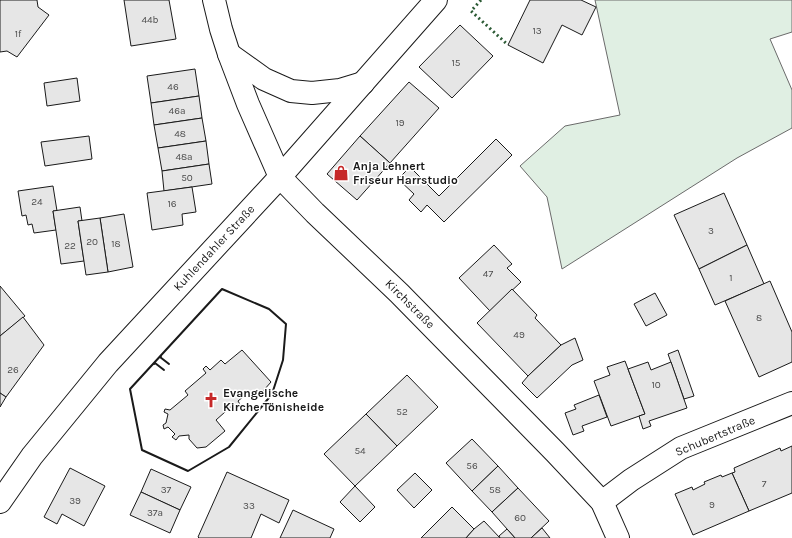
<svg xmlns="http://www.w3.org/2000/svg" width="792" height="538" font-family="Karla,sans-serif">
  <style>
    .green { fill: #e0efe3; stroke: #6a6a6a }
    .building { fill: #e6e6e6; stroke: #1a1a1a }
    .lines { fill: none; stroke-linecap: round; stroke-linejoin: round }
    .minor-casing { stroke: #1a1a1a; stroke-width: 24 }
    .secondary-casing { stroke: #1a1a1a; stroke-width: 24 }
    .minor { stroke: #fff; stroke-width: 22 }
    .secondary { stroke: #fff; stroke-width: 22 }
    .hedge { stroke: #2b5a34; stroke-width: 3; stroke-dasharray: 2 3; stroke-linecap: butt }
    .wall { stroke: #1a1a1a; stroke-width: 2 }
    .labels { text-anchor: middle; stroke-width: 3; stroke-linejoin: round; paint-order: stroke }
    .number-label { font-size: 10px; fill: #4d4d4d }
    .poi-label { font-size: 12px; font-weight: bold; fill: #1a1a1a; stroke: #fff; text-anchor: start }
    .street-label { font-size: 12px; fill: #1a1a1a; stroke: #fff }
  </style>
  <rect width="100%" height="100%" fill="#fff"/>
  <path class="green" d="M595,0H792V32L770,39L792,90V128L737,158L562,269L547,197L520,166L565,126L620,115Z"/>
  <g class="building">
    <path d="M0,0H37L38,7L49,15L17,57L7,51L0,52Z"/>
    <path d="M124,0H169L176,39L131,46Z"/>
    <path d="M530,0H581L596,7L582,35L562,25L543,63L508,45Z"/>
    <path d="M460,25L493,56L452,98L419,67Z"/>
    <path d="M195,69L199,96L151,103L147,76Z"/>
    <path d="M77,78L80,101L47,106L44,83Z"/>
    <path d="M409,82L439,108L390,163L360,136Z"/>
    <path d="M199,96L202,118L154,125L151,103Z"/>
    <path d="M202,118L206,141L158,148L154,125Z"/>
    <path d="M89,136L92,159L45,166L41,142Z"/>
    <path d="M360,136L390,163L357,200L327,174Z"/>
    <path d="M496,139L512,155L444,222L427,205L421,212L409,200L414,194L398,179L410,167L439,196Z"/>
    <path d="M206,141L209,164L162,171L158,148Z"/>
    <path d="M209,164L212,184L164,191L162,171Z"/>
    <path d="M53,186L57,211H53L56,230L34,233L32,224L28,225L26,215L22,216L18,191Z"/>
    <path d="M192,187L196,212L182,214L183,225L152,230L147,193Z"/>
    <path d="M724,193L747,245L699,269L674,215Z"/>
    <path d="M80,207L82,221H78L84,261L61,264L53,211Z"/>
    <path d="M124,214L133,267L108,272L100,218Z"/>
    <path d="M100,218L108,272L86,275L78,221Z"/>
    <path d="M494,245L512,264L507,268L521,282L490,311L459,278Z"/>
    <path d="M747,245L764,284L715,305L699,269Z"/>
    <path d="M770,281L792,332V362L759,377L725,301Z"/>
    <path d="M0,286L25,316L0,336Z"/>
    <path d="M512,289L537,315L535,318L561,345L528,376L477,323Z"/>
    <path d="M655,293L667,315L646,326L634,304Z"/>
    <path d="M23,317L44,345L6,397L0,393V336Z"/>
    <path d="M575,338L583,360L572,365L537,398L522,383L528,376L561,345Z"/>
    <path d="M242,350L271,382L256,399L249,392L238,401L241,406L238,408L234,404L216,420L225,431L206,447L197,448L189,439V435L179,436L176,440L172,437L175,434L168,427L164,429L163,425L166,423L168,414L164,412L165,409L170,410L188,395L185,391L206,373L203,369L206,366L210,370L221,360L225,364Z"/>
    <path d="M678,350L694,396L684,399L668,354Z"/>
    <path d="M625,361L645,414L611,426L594,381L610,375L607,367Z"/>
    <path d="M648,362L651,370L671,362L687,408L649,421L651,426L643,429L639,416L645,414L628,369Z"/>
    <path d="M407,375L438,407L397,446L366,414Z"/>
    <path d="M0,393L6,397L0,407Z"/>
    <path d="M599,395L607,417L582,426L584,431L573,435L565,413L576,409L574,405Z"/>
    <path d="M366,414L397,446L355,486L324,454Z"/>
    <path d="M472,439L498,466L472,491L446,463Z"/>
    <path d="M792,446V493L749,511L732,473L735,472L734,468L780,448L781,451Z"/>
    <path d="M498,466L518,488L492,512L472,491Z"/>
    <path d="M70,468L105,486L84,526L62,514L57,524L44,517Z"/>
    <path d="M151,469L191,487L180,510L141,492Z"/>
    <path d="M227,472L289,500L279,523L261,514L251,538H199L198,537Z"/>
    <path d="M415,473L432,490L414,508L397,490Z"/>
    <path d="M732,473L749,511L693,535L675,494L692,487L693,490L705,484L704,482L721,475L722,477Z"/>
    <path d="M355,486L375,507L360,522L340,502Z"/>
    <path d="M518,488L549,521L531,538H515L492,512Z"/>
    <path d="M141,492L180,510L170,533L130,515Z"/>
    <path d="M452,507L474,529L466,538H421Z"/>
    <path d="M293,510L334,529L330,538H280Z"/>
    <path d="M484,521L500,538H466L474,529Z"/>
    <path d="M542,528L550,538H531Z"/>
    <path d="M507,529L515,538H500L499,536Z"/>
  </g>
  <g class="lines">
    <g class="minor-casing">
      <g id="minor">
        <path d="M214,0L221,29L229,54L248,104L280,177L315,213L399,293L555,452L602,502L618,538"/>
        <path d="M229,54L264,79L291,91L312,93L340,90L363,83"/>
        <path d="M602,502L631,480L681,448L792,403"/>
      </g>
    </g>
    <g class="secondary-casing">
      <path id="secondary" d="M0,502L32,456L108,363L280,177L436,0"/>
    </g>
    <use href="#minor" class="minor"/>
    <use href="#secondary" class="secondary"/>
    <path class="hedge" d="M481,0L471,11L508,45"/>
    <g class="wall">
      <path d="M222,289L269,309L286,324L283,360L272,394L229,447L188,471L142,450L130,389Z"/>
      <path d="M161,357H160L169,364"/>
      <path d="M154,364L155,363L164,370"/>
    </g>
  </g>
  <defs>
    <g id="shop-bare" transform="scale(1.2)"><path d="M-5-2.5h2.3a2.7 3.5 0 0 1 5.4 0H5L5.5 6h-11ZM-1.5-2.5h3a1.5 2.3 0 0 0-3 0Z" fill="#c62828" stroke="#fff" stroke-width="2.5" paint-order="stroke"/></g>
    <g id="church-bare" transform="scale(1.2)"><path d="M-1.2-6h2.4v3.5h3.3v2.4h-3.3V6h-2.4V-.1h-3.3v-2.4h3.3Z" fill="#c62828" stroke="#fff" stroke-width="2.5" paint-order="stroke"/></g>
  </defs>
  <g fill-rule="evenodd">
    <use href="#shop-bare" x="341" y="173"/>
    <use href="#church-bare" x="211" y="400"/>
  </g>
  <g class="labels">
    <g class="number-label">
      <text x="150" y="23">44b</text>
      <text x="537" y="34">13</text>
      <text x="18" y="37">1f</text>
      <text x="456" y="66">15</text>
      <text x="173" y="90">46</text>
      <text x="177" y="114">46a</text>
      <text x="400" y="126">19</text>
      <text x="180" y="137">48</text>
      <text x="184" y="160">48a</text>
      <text x="187" y="181">50</text>
      <text x="37" y="205">24</text>
      <text x="172" y="207">16</text>
      <text x="711" y="234">3</text>
      <text x="92" y="245">20</text>
      <text x="116" y="247">18</text>
      <text x="70" y="249">22</text>
      <text x="488" y="277">47</text>
      <text x="731" y="281">1</text>
      <text x="759" y="321">8</text>
      <text x="519" y="338">49</text>
      <text x="13" y="373">26</text>
      <text x="656" y="388">10</text>
      <text x="402" y="415">52</text>
      <text x="360" y="454">54</text>
      <text x="472" y="469">56</text>
      <text x="764" y="487">7</text>
      <text x="166" y="493">37</text>
      <text x="495" y="493">58</text>
      <text x="75" y="504">39</text>
      <text x="712" y="508">9</text>
      <text x="249" y="509">33</text>
      <text x="155" y="516">37a</text>
      <text x="520" y="521">60</text>
    </g>
    <g class="poi-label">
      <text x="353" y="170">Anja Lehnert<tspan x="353" dy="14">Friseur Harrstudio</tspan></text>
      <text x="223" y="397">Evangelische<tspan x="223" dy="14">Kirche Tönisheide</tspan></text>
    </g>
    <g class="street-label">
      <text transform="translate(214 248) rotate(-47)" y="4">Kuhlendahler Straße</text>
      <text transform="translate(410 304) rotate(45)" y="4">Kirchstraße</text>
      <text transform="translate(715 436) rotate(-23)" y="4">Schubertstraße</text>
    </g>
  </g>
</svg>
